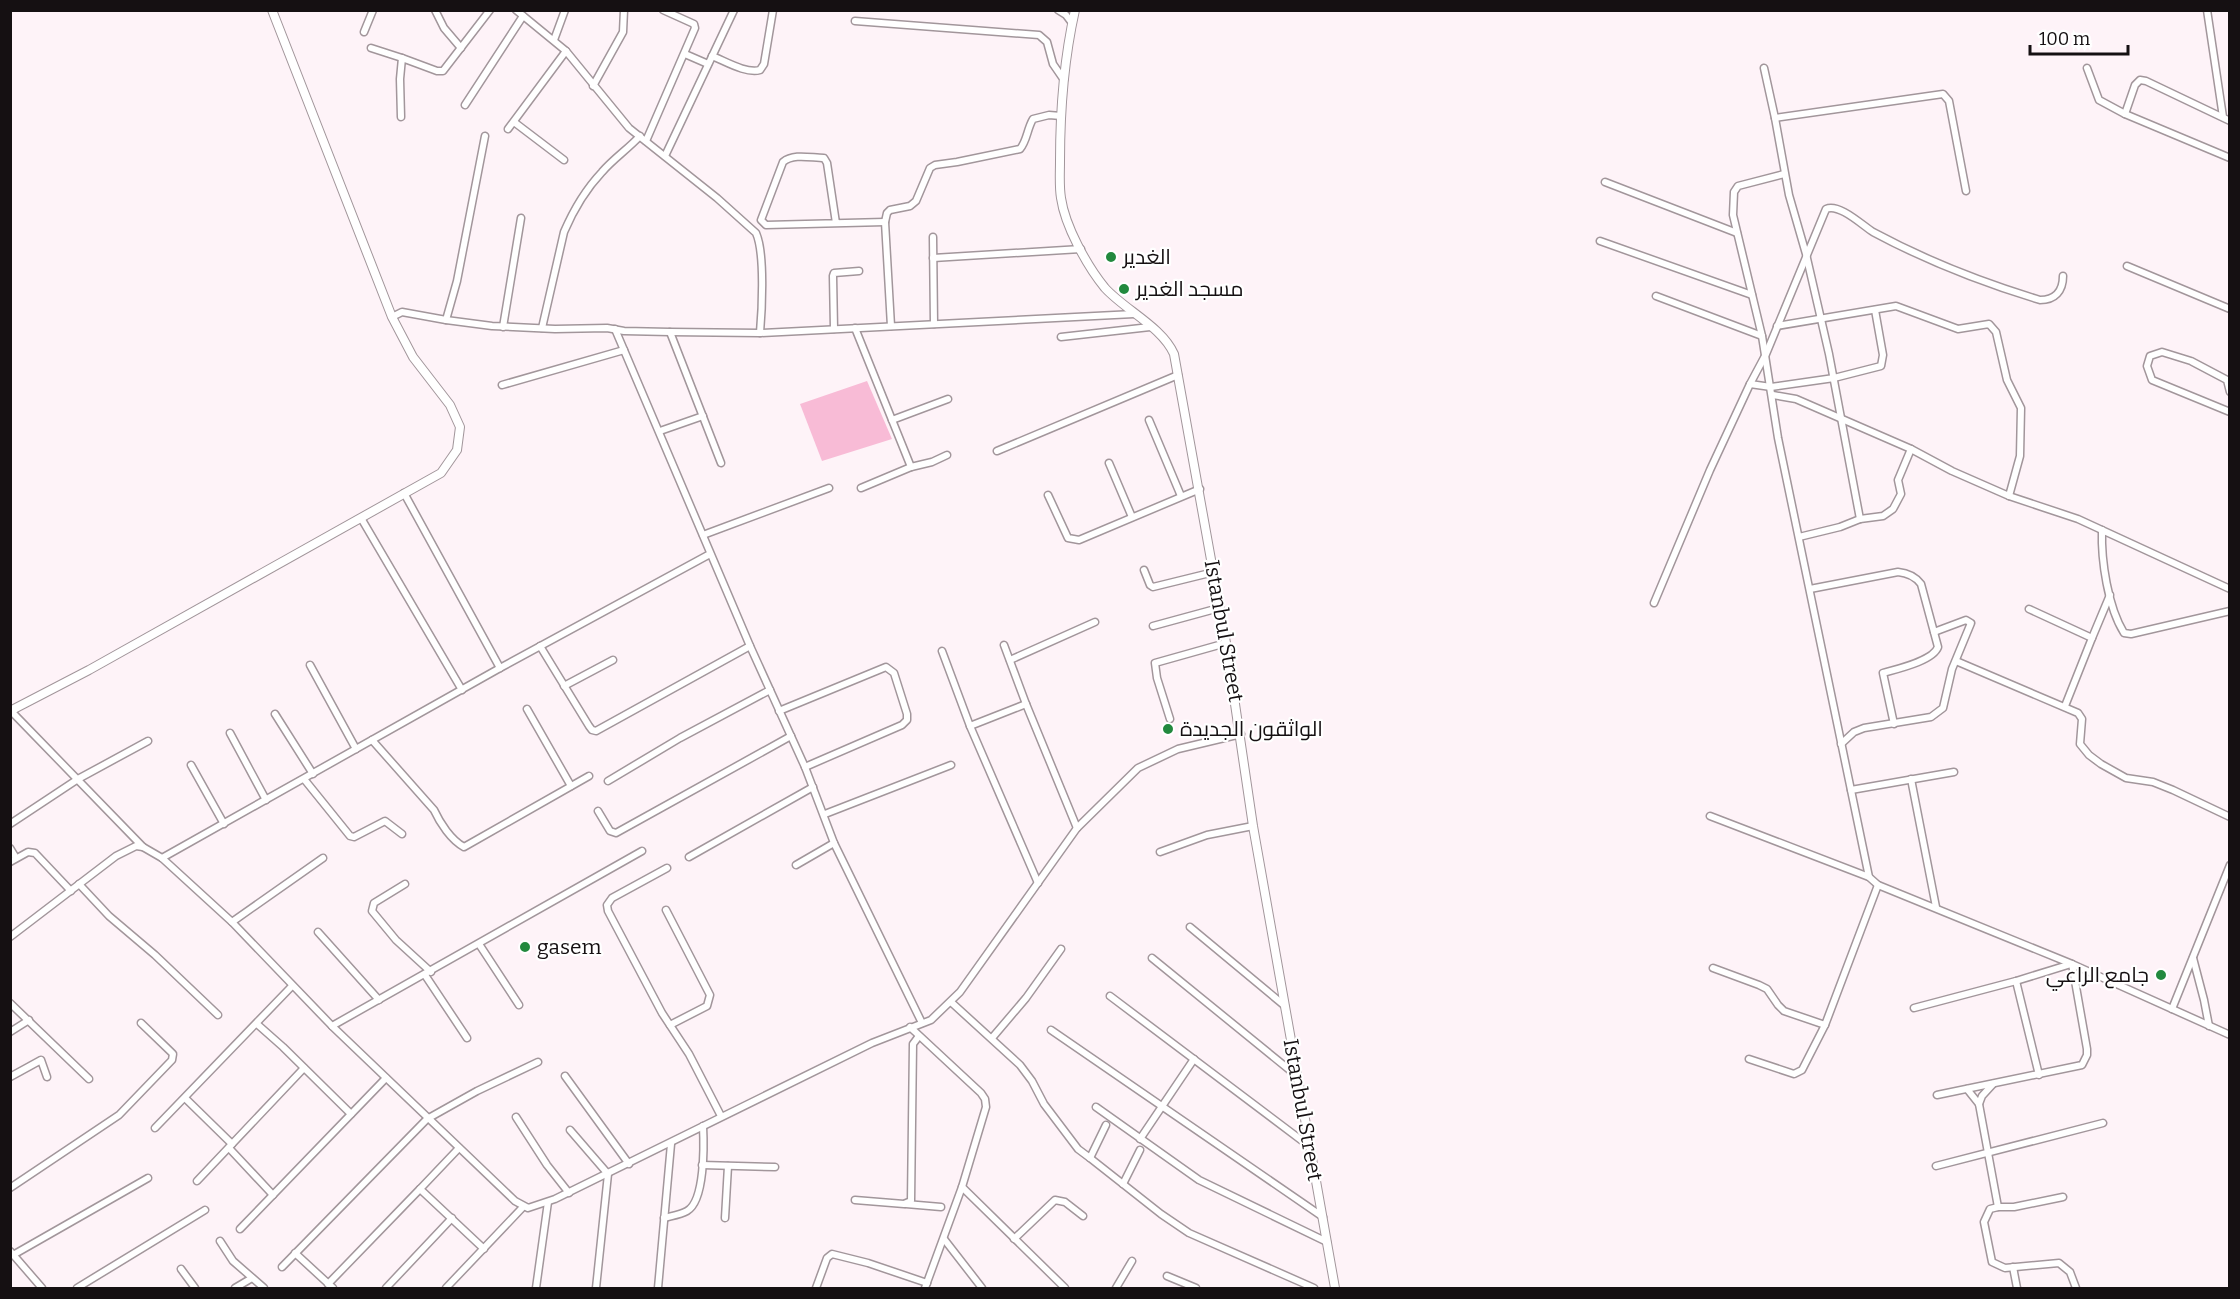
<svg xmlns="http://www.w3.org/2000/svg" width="2240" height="1299" font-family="Bitter,Cairo,serif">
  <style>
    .green { fill: #f8bbd6 }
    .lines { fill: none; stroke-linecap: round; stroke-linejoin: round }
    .minor-casing { stroke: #a2969b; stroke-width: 9 }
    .tertiary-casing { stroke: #a2969b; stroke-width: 10 }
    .minor { stroke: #fff; stroke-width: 6 }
    .tertiary { stroke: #fff; stroke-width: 8 }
    .poi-dot { fill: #22893e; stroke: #fff; stroke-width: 2 }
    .labels { text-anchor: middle; stroke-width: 4.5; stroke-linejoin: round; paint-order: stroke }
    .poi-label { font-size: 21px; fill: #151012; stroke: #fff; text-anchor: start }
    .street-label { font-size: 21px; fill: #151012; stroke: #fff }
  </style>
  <rect width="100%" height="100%" fill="#fef3f8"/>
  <path class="green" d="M867,381L892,439L822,461L800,404Z"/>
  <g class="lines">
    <g class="minor-casing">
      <g id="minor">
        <path d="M435,10L444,28L461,48"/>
        <path d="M516,10L566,51L629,128L717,198L756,233C765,253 762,310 760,333"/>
        <path d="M1058,10L1066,15L1072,23"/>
        <path d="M2207,10L2223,117"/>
        <path d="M855,21L1039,35L1047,42L1053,64L1064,80"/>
        <path d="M364,32L373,10"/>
        <path d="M554,40L565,10"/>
        <path d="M371,48L402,58"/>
        <path d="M685,54L708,64"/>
        <path d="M712,56C725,61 746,74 760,70L764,64L773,10"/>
        <path d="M1764,68L1775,118L1789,195L1806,254L1829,354L1860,519L1840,527L1799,537"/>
        <path d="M2087,68L2099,100L2125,114L2230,158"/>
        <path d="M593,86L623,32L624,10"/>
        <path d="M465,105L523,16"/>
        <path d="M2125,114L2135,85L2140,80L2146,81L2230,121"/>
        <path d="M401,117L400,79L402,58L437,71H443L490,10"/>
        <path d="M1775,118L1943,94L1949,101L1966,191"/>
        <path d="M514,122L564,160"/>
        <path d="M508,129L566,51"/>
        <path d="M646,141L695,28L694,24L663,10"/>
        <path d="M665,156L734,10"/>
        <path d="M1784,174L1738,186L1734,192L1733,215L1762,336L1778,438L1869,877"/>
        <path d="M1605,182L1737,233"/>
        <path d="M836,223L827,163L824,158C811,158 794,153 783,162L761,220L766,225L885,222"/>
        <path d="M933,237L934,324"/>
        <path d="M1600,241L1752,295"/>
        <path d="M933,258L1081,249"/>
        <path d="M2127,266L2230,309"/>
        <path d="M1656,296L1762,336"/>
        <path d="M392,317L402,312L446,320L492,326L555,329L607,328L624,331L670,332L760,333L1134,314"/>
        <path d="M446,320L457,281L485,136"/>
        <path d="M891,326L885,222L887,213L890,210L910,206L916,201L930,168L935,165L957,162L1020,149C1027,141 1027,129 1033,119L1049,115L1061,116"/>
        <path d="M1777,326L1896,306L1958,329L1989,324L1996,332L2007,380L2021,408L2020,456L2009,496"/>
        <path d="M503,327L521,218"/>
        <path d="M542,328L564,232C573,211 586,189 602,172C613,159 628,149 640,136"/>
        <path d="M855,328L911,467"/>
        <path d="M615,329L750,646L805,767L834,843L922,1023"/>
        <path d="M834,329L833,276L834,273L859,271"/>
        <path d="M670,332L721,463"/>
        <path d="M1061,337L1150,327"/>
        <path d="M1750,384L1771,387L1834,378L1881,366L1883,355L1875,310"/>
        <path d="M502,385L624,350"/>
        <path d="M2230,392L2227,380L2191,361L2162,352L2150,356L2147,366L2152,380L2230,412"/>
        <path d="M1773,395L1796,399L1911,449L1952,471L2009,496L2078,519L2230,589"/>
        <path d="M892,420L948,399"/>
        <path d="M1149,420L1181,496"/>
        <path d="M660,431L703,416"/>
        <path d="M997,451L1178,375"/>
        <path d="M1109,463L1132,517"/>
        <path d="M861,488L911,467L932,462L947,455"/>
        <path d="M404,493L500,668"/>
        <path d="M1048,495L1068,538L1079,540L1200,489"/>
        <path d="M361,518L462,690"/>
        <path d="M1860,519L1883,516L1893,509L1901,494L1898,480L1911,449"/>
        <path d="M2102,530C2101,561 2108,607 2124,633L2131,634L2230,611"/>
        <path d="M703,535L829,488"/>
        <path d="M1144,570L1150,585L1153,587L1214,572"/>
        <path d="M1810,589L1898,572C1908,573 1915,576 1921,584L1938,647C1933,661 1897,669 1883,673L1894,724"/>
        <path d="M1654,603L1710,470L1750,384L1766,354L1826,209C1839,203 1862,225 1873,232C1925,260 1984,283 2040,300C2055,300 2063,291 2063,276"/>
        <path d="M2029,609L2092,638L2065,706"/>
        <path d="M1153,626L1219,608"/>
        <path d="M2092,638L2110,595"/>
        <path d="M1004,645L1026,704L1077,828"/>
        <path d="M540,646L589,726L592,730L596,731L750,646"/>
        <path d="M942,651L970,726L1038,883"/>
        <path d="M1010,660L1095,622"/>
        <path d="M1956,661L2078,713L2082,719L2080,744L2089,755L2101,764L2126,778L2153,782L2173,790L2230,817"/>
        <path d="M310,665L356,749"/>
        <path d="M564,686L613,660"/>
        <path d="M527,709L571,786"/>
        <path d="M11,711L143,847"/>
        <path d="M779,711L886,667L894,673L907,714V720L902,725L805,767"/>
        <path d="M275,714L313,774"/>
        <path d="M1170,719L1157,678L1155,663L1226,643"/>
        <path d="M970,726L1026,704"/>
        <path d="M230,733L266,800"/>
        <path d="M372,740L434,810C440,823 451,840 464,847L589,776"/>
        <path d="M1841,744L1854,732L1864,728L1931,717L1943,708L1952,669L1971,623L1966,620L1934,632"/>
        <path d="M191,765L224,824"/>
        <path d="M304,779L350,836L354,837L385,821L402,834"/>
        <path d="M1911,779L1936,907"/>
        <path d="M608,781L680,738L770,690"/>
        <path d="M1851,790L1954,772"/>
        <path d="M598,811L610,831L616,833L791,736"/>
        <path d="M825,814L951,765"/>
        <path d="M1710,816L1869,877L1878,885L2072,964L2230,1035"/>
        <path d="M10,824L78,779L148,741"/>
        <path d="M10,848L16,858"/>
        <path d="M1160,852L1207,835L1253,826"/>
        <path d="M689,857L813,787"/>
        <path d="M162,858L500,668L710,554"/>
        <path d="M10,862L28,852L35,853L71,891"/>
        <path d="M796,865L834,843"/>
        <path d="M667,868L612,898L607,905L608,911L662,1013L689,1054L721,1116"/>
        <path d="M79,884L109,916L155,955L218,1015"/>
        <path d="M405,884L374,903L372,911L396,940L431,972"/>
        <path d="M666,910L710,995L707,1006L670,1025"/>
        <path d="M232,922L323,858"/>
        <path d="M1190,927L1285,1006"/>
        <path d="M318,932L379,1000"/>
        <path d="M10,937L116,856L136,846L143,847L162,858L232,922L332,1026L515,1201L528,1208L555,1199L872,1043L931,1020L960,992L1077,828L1138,768L1178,749L1241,734"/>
        <path d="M479,944L519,1005"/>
        <path d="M1152,958L1297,1076"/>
        <path d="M2193,958L2204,1000L2209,1026"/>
        <path d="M1713,968L1759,985L1767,989L1778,1005L1784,1011L1825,1025"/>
        <path d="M425,975L467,1038"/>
        <path d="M2016,981L2039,1075"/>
        <path d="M1110,996L1309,1146"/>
        <path d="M951,1002L1020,1065L1032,1081L1044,1104L1078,1149L1090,1158L1161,1214L1189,1233L1314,1288"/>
        <path d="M10,1003L89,1079"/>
        <path d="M1914,1008L2016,981L2071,964"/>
        <path d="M2172,1009L2230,865"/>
        <path d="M257,1024L283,1047L351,1114"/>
        <path d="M332,1026L642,851"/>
        <path d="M910,1027L981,1093L985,1099L986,1107L962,1187L925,1288"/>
        <path d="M1051,1030L1323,1217"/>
        <path d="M10,1032L29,1020"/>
        <path d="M992,1038L1026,998L1061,949"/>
        <path d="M1749,1059L1794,1074L1802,1070L1825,1025L1878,885"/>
        <path d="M565,1076L629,1164"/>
        <path d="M10,1077L41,1060L47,1077"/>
        <path d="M1967,1089L1979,1104L1998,1207H2014L2063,1197"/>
        <path d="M1937,1095L2082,1065L2087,1055V1049L2072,964"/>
        <path d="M185,1098L232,1144"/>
        <path d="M1979,1104L1982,1096L1993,1084"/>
        <path d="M1096,1107L1199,1180L1327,1242"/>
        <path d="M516,1117L547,1165L569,1193"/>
        <path d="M155,1128L292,986"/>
        <path d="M570,1130L608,1174L596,1288"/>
        <path d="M1140,1139L1194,1059"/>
        <path d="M229,1148L273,1195"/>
        <path d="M459,1148L420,1189L484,1249"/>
        <path d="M1090,1158L1106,1125"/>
        <path d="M702,1165L775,1167"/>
        <path d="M1936,1166L2103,1123"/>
        <path d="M197,1181L304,1068"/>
        <path d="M1123,1184L1140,1150"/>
        <path d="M962,1187L1065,1288"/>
        <path d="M10,1188L119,1115L172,1060L173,1054L170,1051L141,1023"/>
        <path d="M855,1200L904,1204L911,1201L913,1044L919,1036"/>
        <path d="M906,1204L941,1207"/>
        <path d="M1998,1207L1990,1209L1984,1222L1992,1262L2005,1268L2059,1263L2070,1272L2076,1288"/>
        <path d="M664,1218C671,1216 680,1215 687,1211C705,1201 704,1145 703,1126"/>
        <path d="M725,1218L728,1166"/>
        <path d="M240,1229L386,1078"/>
        <path d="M944,1239L982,1288"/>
        <path d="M1014,1239L1055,1200L1065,1202L1083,1216"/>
        <path d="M220,1241L233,1261L264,1288"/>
        <path d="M10,1251L42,1288"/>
        <path d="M295,1253L333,1288"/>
        <path d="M13,1255L148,1178"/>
        <path d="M282,1267L427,1119L477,1091L538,1062"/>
        <path d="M2013,1267L2017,1288"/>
        <path d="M181,1269L195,1288"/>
        <path d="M1167,1276L1196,1288"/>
        <path d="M328,1284L420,1189"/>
        <path d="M77,1288L205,1210"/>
        <path d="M235,1288L252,1278"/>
        <path d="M386,1288L452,1218"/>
        <path d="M446,1288L523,1207"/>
        <path d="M536,1288L548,1202"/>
        <path d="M658,1288L671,1144"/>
        <path d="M816,1288L827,1258L832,1254L868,1263L927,1283"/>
        <path d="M1116,1288L1132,1261"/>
      </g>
    </g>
    <g class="tertiary-casing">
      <g id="tertiary">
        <path d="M1075,10C1064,59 1060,111 1060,161C1060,173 1059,186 1061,198C1065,226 1087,266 1105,288C1125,310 1162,327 1174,354L1226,643L1253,826L1335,1288"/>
        <path d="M10,711L89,670L441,473L457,450L460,427L450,405L413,357L392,317L272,10"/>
      </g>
    </g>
    <use href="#minor" class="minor"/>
    <use href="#tertiary" class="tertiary"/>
  </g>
  <g class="poi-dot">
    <circle cx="1111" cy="257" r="6"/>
    <circle cx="1124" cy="289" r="6"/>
    <circle cx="1168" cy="729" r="6"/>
    <circle cx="525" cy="947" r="6"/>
    <circle cx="2161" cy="975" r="6"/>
  </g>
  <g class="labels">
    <g class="poi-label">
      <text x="1123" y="264">الغدير</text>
      <text x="1136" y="296">مسجد الغدير</text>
      <text x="1180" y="736">الواثقون الجديدة</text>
      <text x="537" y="954">gasem</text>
      <text x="2149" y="982" text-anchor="end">جامع الراعي</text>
    </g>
    <g class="street-label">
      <text transform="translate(1224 631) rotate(80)" y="7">Istanbul Street</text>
      <text transform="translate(1303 1110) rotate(80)" y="7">Istanbul Street</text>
    </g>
  </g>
  <rect width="2240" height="1299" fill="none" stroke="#151012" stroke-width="24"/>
  <path d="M2030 45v9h98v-9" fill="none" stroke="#151012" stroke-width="3"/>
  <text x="2039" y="45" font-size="18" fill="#151012" stroke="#ffffff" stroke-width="4.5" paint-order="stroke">100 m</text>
</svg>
